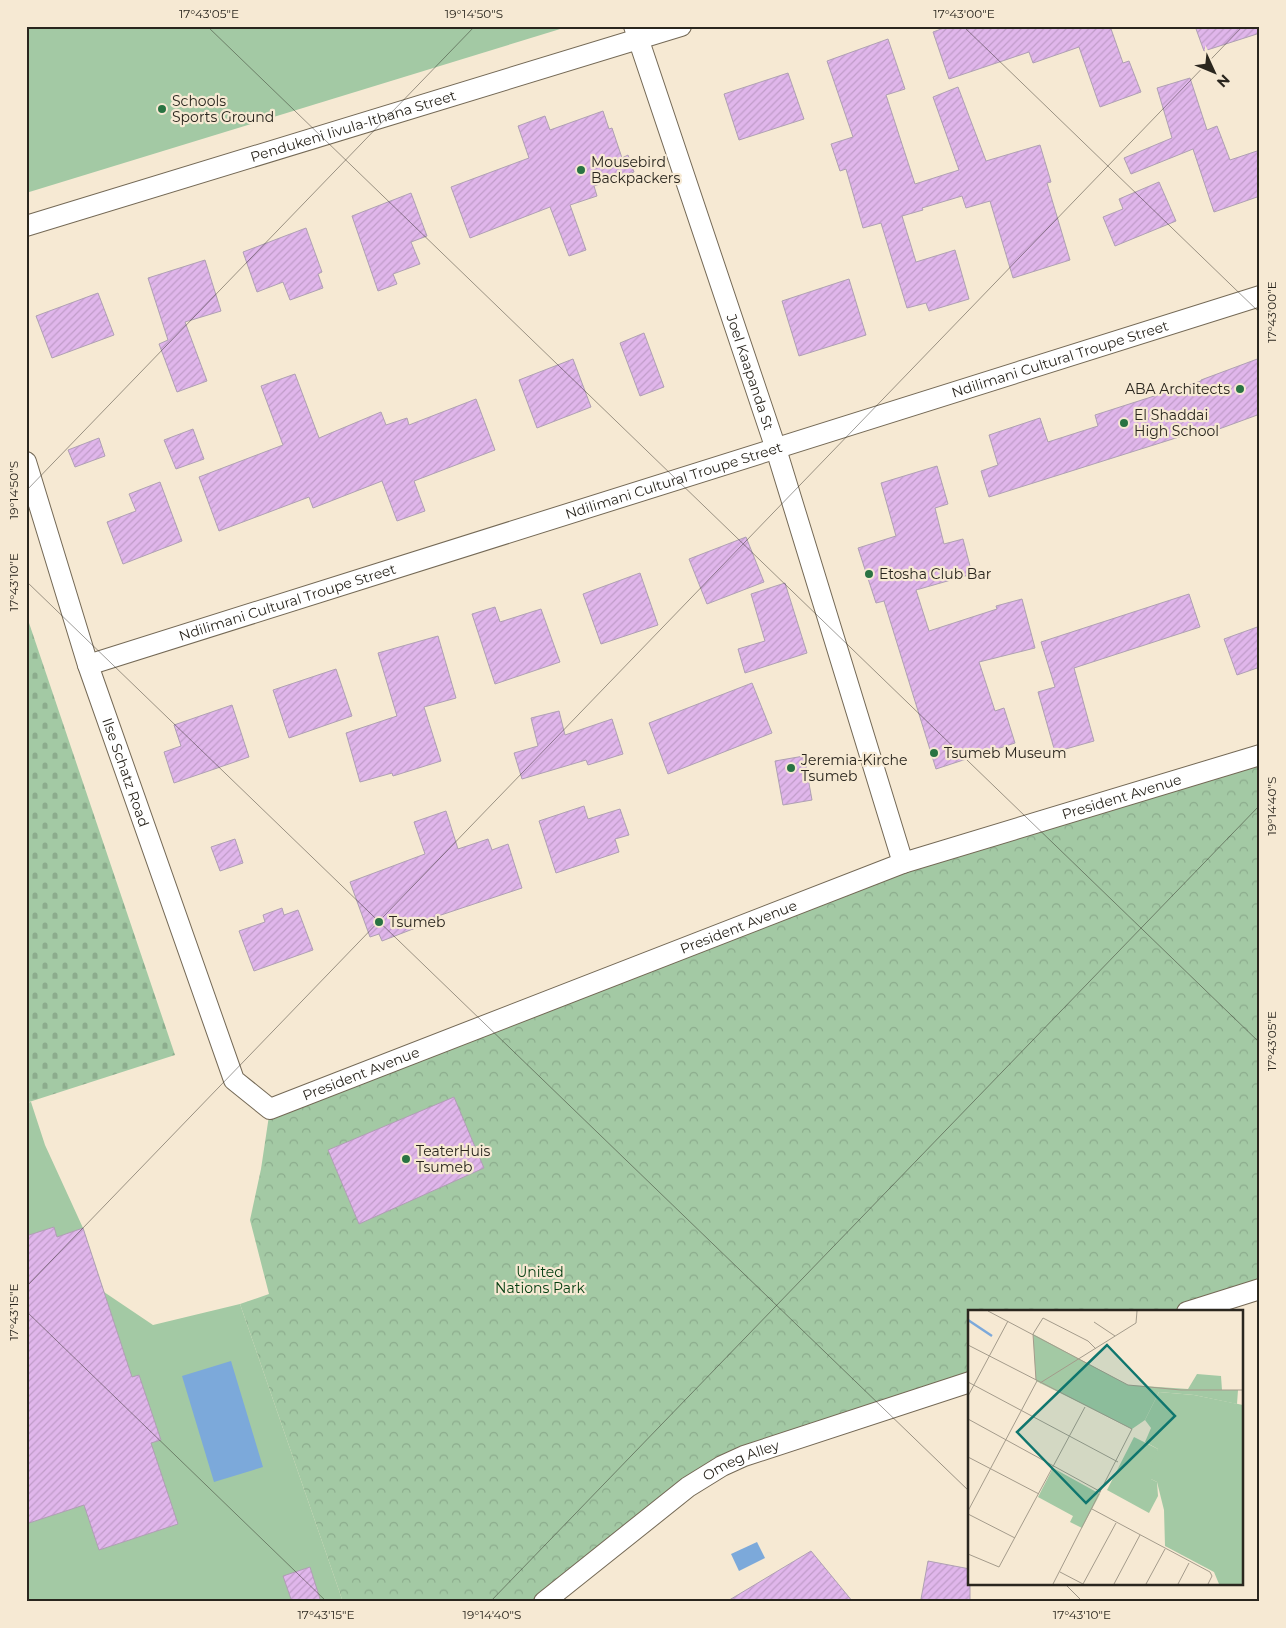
<svg xmlns="http://www.w3.org/2000/svg" width="1286" height="1628" font-family="Montserrat,sans-serif">
  <style>
    .cemetery { fill: url(#cemetery-stones) }
    .park { fill: url(#park-crowns) }
    .garden { fill: #a3c9a4 }
    .water { fill: #7ca9da }
    .building { fill: url(#building-hatch); stroke: #afa0b3 }
    .lines { fill: none; stroke-linecap: round; stroke-linejoin: round }
    .street-casing { stroke: #746956; stroke-width: 22 }
    .street { stroke: #fff; stroke-width: 20 }
    .ticks { fill: none; stroke: #2a261e; stroke-width: 1; stroke-opacity: 0.45 }
    .poi-dot { fill: #297342; stroke: #f6e9d3; stroke-width: 2 }
    .labels { text-anchor: middle; stroke-width: 4.5; stroke-linejoin: round; paint-order: stroke }
    .poi-label { font-size: 14px; fill: #2a261e; stroke: #f6e9d3; text-anchor: start }
    .street-label { font-size: 14px; fill: #2a261e; stroke: #f6e9d3 }
    .park-label { font-size: 14px; fill: #013c0e; stroke: #f6e9d3 }
    .inset-river { fill: none; stroke: #7ca9da; stroke-width: 2.5 }
    .inset-road { fill: none; stroke: #a49b8b; stroke-width: 1 }
    .view { fill: #0f766e; fill-opacity: 0.15; stroke: #0f766e; stroke-width: 2.5 }
    .inset-edge { fill: none; stroke: #2a261e; stroke-width: 2.5 }
    .neatline { fill: none; stroke: #2a261e; stroke-width: 2 }
    .ticks-label { font-size: 12px; text-anchor: middle; fill: #2a261e }
  </style>
  <defs>
    <pattern id="cemetery-stones" width="16" height="16" patternUnits="userSpaceOnUse" patternTransform="scale(1.25)"><rect width="16" height="16" fill="#a3c9a4"/><path d="M2 7V4a2 2 0 0 1 4 0v3zM10 15v-3a2 2 0 0 1 4 0v3z" fill="#8cac8d"/></pattern>
    <pattern id="park-crowns" width="20" height="18" patternUnits="userSpaceOnUse" patternTransform="scale(1.25)"><rect width="20" height="18" fill="#a3c9a4"/><path d="M2 6a3 3 0 1 1 6 0M12 15a3 3 0 1 1 6 0" fill="none" stroke="#8cac8d"/></pattern>
    <pattern id="building-hatch" width="6" height="6" patternUnits="userSpaceOnUse" patternTransform="scale(1.25)"><rect width="6" height="6" fill="#e0b6eb"/><path d="M-1 1l2-2M0 6l6-6M5 7l2-2" fill="none" stroke="#c09cc9"/></pattern>
  </defs>
  <rect width="100%" height="100%" fill="#f6e9d3"/>
  <path class="cemetery" d="M26,614L175,1055L26,1103Z"/>
  <path class="park" d="M1260,749V1291L1195,1312H970V1385L722,1466L546,1602H343L240,1304L269,1294L250,1220L261,1169L270,1109L903,863Z"/>
  <g class="garden">
    <path d="M26,26H570L26,193Z"/>
    <path d="M31,1102L45,1145L83,1228L104,1292L153,1325L240,1304L343,1602H26V1103Z"/>
  </g>
  <g class="water">
    <path d="M231,1361L263,1467L214,1482L182,1376Z"/>
    <path d="M757,1542L765,1558L739,1571L731,1554Z"/>
  </g>
  <g class="building">
    <path d="M949,26H1110L1123,63L1129,61L1141,92L1100,107L1079,47L1033,63L1029,52L949,79L933,32Z"/>
    <path d="M1195,26H1260V33L1204,51Z"/>
    <path d="M888,39L905,89L886,95L915,184L959,170L933,97L958,87L986,161L1040,145L1051,182L1047,183L1070,260L1013,278L990,201L966,208L962,196L922,208L923,210L902,216L916,262L955,250L969,299L929,311L926,303L907,308L881,223L863,228L846,169L840,171L831,144L853,137L827,61Z"/>
    <path d="M788,73L804,119L739,140L724,94Z"/>
    <path d="M1190,78L1207,130L1217,126L1230,160L1260,150V196L1214,212L1193,149L1131,174L1124,158L1172,138L1157,88Z"/>
    <path d="M603,111L609,129L612,128L622,158L628,155L634,172L594,186L597,196L570,205L586,250L569,256L550,207L470,238L451,187L529,158L518,126L545,116L550,130Z"/>
    <path d="M1159,182L1176,221L1115,246L1103,217L1123,209L1119,199Z"/>
    <path d="M411,193L427,236L411,242L420,264L393,274L397,284L378,291L352,216Z"/>
    <path d="M306,228L322,272L318,274L323,288L290,300L283,282L257,292L243,252Z"/>
    <path d="M205,260L221,311L185,322L207,381L177,392L159,344L168,340L148,278Z"/>
    <path d="M849,279L866,335L799,356L782,301Z"/>
    <path d="M98,293L114,335L52,358L36,316Z"/>
    <path d="M644,333L664,387L640,396L620,343Z"/>
    <path d="M1260,358V414L1219,429L1217,425L989,497L981,471L998,465L989,435L1040,418L1048,442L1098,426L1095,415L1201,381V380Z"/>
    <path d="M573,359L591,407L537,428L519,380Z"/>
    <path d="M295,374L319,438L381,412L386,425L407,418L409,425L476,399L495,450L414,481L425,511L397,521L382,481L313,508L309,497L219,531L199,477L283,445L261,386Z"/>
    <path d="M193,429L204,459L176,469L164,440Z"/>
    <path d="M99,438L105,456L75,467L68,450Z"/>
    <path d="M937,466L948,504L935,508L944,544L963,539L972,574L916,590L929,631L997,609L996,606L1022,599L1035,648L979,662L995,711L1004,708L1015,743L936,769L884,601L876,603L858,548L896,536L881,483Z"/>
    <path d="M160,482L182,541L123,564L107,522L136,511L129,494Z"/>
    <path d="M746,537L764,582L707,604L689,559Z"/>
    <path d="M640,573L658,625L601,644L583,594Z"/>
    <path d="M785,583L807,653L745,673L738,649L765,641L751,594Z"/>
    <path d="M1189,594L1200,627L1074,668L1094,741L1055,752L1038,692L1055,687L1041,642Z"/>
    <path d="M495,607L500,622L541,609L560,662L495,684L472,614Z"/>
    <path d="M1260,626V667L1237,675L1224,639Z"/>
    <path d="M438,636L456,698L424,707L441,761L393,776L392,773L360,782L346,733L397,716L378,653Z"/>
    <path d="M336,669L352,716L289,738L273,690Z"/>
    <path d="M752,683L772,733L668,774L649,723Z"/>
    <path d="M232,705L249,757L174,783L164,752L181,746L174,725Z"/>
    <path d="M559,711L565,735L612,719L623,754L588,765L586,760L522,779L514,753L538,746L531,718Z"/>
    <path d="M804,756L812,800L783,805L775,761Z"/>
    <path d="M584,806L588,819L620,809L629,835L615,839L619,852L556,873L539,821Z"/>
    <path d="M446,811L458,849L488,839L492,850L508,844L522,888L417,923L418,927L382,941L379,934L370,937L350,882L425,854L414,822Z"/>
    <path d="M235,839L243,863L220,871L211,847Z"/>
    <path d="M282,908L284,915L298,910L313,950L254,971L239,931L265,922L263,915Z"/>
    <path d="M454,1097L484,1168L359,1224L328,1150Z"/>
    <path d="M54,1227L57,1237L83,1228L132,1377L139,1375L161,1440L151,1443L178,1524L99,1550L84,1505L26,1524V1236Z"/>
    <path d="M811,1551L853,1602H726Z"/>
    <path d="M928,1561L970,1569V1602H934L921,1599Z"/>
    <path d="M310,1567L321,1602H292L283,1576Z"/>
  </g>
  <g class="lines">
    <g class="street-casing">
      <g id="street">
        <path id="s1" d="M634,26L776,449L903,863"/>
        <path id="s2" d="M26,226L681,26"/>
        <path id="s3" d="M26,462L88,665L234,1080L270,1109L903,863L1260,755"/>
        <path id="s4" d="M88,665L1260,296"/>
        <path d="M1187,1312L1260,1289"/>
        <path id="s5" d="M544,1602L688,1487L722,1466L744,1456L970,1382"/>
      </g>
    </g>
    <use href="#street" class="street"/>
  </g>
  <path class="ticks" d="M207,26L1260,1043M963,26L1260,313M26,491L475,26M26,581L970,1492M26,1287L1243,26M26,1311L327,1602M1065,1584L1083,1602M490,1602L1260,805M1259,1602L1260,1601"/>
  <g class="poi-dot">
    <circle cx="162" cy="109" r="5"/>
    <circle cx="581" cy="170" r="5"/>
    <circle cx="1240" cy="389" r="5"/>
    <circle cx="1124" cy="423" r="5"/>
    <circle cx="869" cy="574" r="5"/>
    <circle cx="934" cy="753" r="5"/>
    <circle cx="791" cy="768" r="5"/>
    <circle cx="379" cy="922" r="5"/>
    <circle cx="406" cy="1159" r="5"/>
  </g>
  <g class="labels">
    <g class="poi-label">
      <text x="172" y="106">Schools<tspan x="172" dy="16">Sports Ground</tspan></text>
      <text x="591" y="167">Mousebird<tspan x="591" dy="16">Backpackers</tspan></text>
      <text x="1230" y="394" text-anchor="end">ABA Architects</text>
      <text x="1134" y="420">El Shaddai<tspan x="1134" dy="16">High School</tspan></text>
      <text x="879" y="579">Etosha Club Bar</text>
      <text x="944" y="758">Tsumeb Museum</text>
      <text x="801" y="765">Jeremia-Kirche<tspan x="801" dy="16">Tsumeb</tspan></text>
      <text x="389" y="927">Tsumeb</text>
      <text x="416" y="1156">TeaterHuis<tspan x="416" dy="16">Tsumeb</tspan></text>
    </g>
    <g class="street-label">
      <text dy="5" stroke="none"><textPath href="#s2" startOffset="342">Pendukeni Iivula-Ithana Street</textPath></text>
      <text dy="5" stroke="none"><textPath href="#s4" startOffset="1019">Ndilimani Cultural Troupe Street</textPath></text>
      <text dy="5" stroke="none"><textPath href="#s1" startOffset="365">Joel Kaapanda St</textPath></text>
      <text dy="5" stroke="none"><textPath href="#s4" startOffset="614">Ndilimani Cultural Troupe Street</textPath></text>
      <text dy="5" stroke="none"><textPath href="#s4" startOffset="209">Ndilimani Cultural Troupe Street</textPath></text>
      <text dy="5" stroke="none"><textPath href="#s3" startOffset="326">Ilse Schatz Road</textPath></text>
      <text dy="5" stroke="none"><textPath href="#s3" startOffset="1606">President Avenue</textPath></text>
      <text dy="5" stroke="none"><textPath href="#s3" startOffset="1201">President Avenue</textPath></text>
      <text dy="5" stroke="none"><textPath href="#s3" startOffset="796">President Avenue</textPath></text>
      <text dy="5" stroke="none"><textPath href="#s5" startOffset="244">Omeg Alley</textPath></text>
    </g>
    <g class="park-label">
      <text x="540" y="1277">United<tspan x="540" dy="16">Nations Park</tspan></text>
    </g>
  </g>
  <g transform="translate(968 1310)">
    <rect width="275" height="275" fill="#f6e9d3"/>
    <path d="M166,127L190,139L183,169L189,172L190,186L181,203L139,180Z" fill="#a3c9a4"/>
    <path d="M65,24L160,75L220,79L229,64L253,66L254,80H270L269,94L226,85L191,82L177,110L164,119L68,71Z" fill="#a3c9a4"/>
    <path d="M191,82L226,85L275,95V274H251L246,262L197,236L196,200L189,172L183,169V152L190,139L177,132L183,118L177,110ZM85,158L132,184L114,218L102,212L105,206L70,187Z" fill="#a3c9a4"/>
    <path class="inset-river" d="M0,10L24,26"/>
    <path class="inset-road" d="M20,1L160,75L213,80H275M126,12L147,26M65,24L75,8L120,31L128,39M65,24L68,70M0,35L164,119L85,274M0,72L150,152M72,73L168,13L169,1M0,86L40,11M0,109L133,182M0,147L71,184M124,199L242,262L244,266L240,274M0,201L69,71M0,204L47,228M0,244L31,257L117,97M92,262L115,274M115,274L148,213M146,274L172,225M178,274L197,239M210,274L221,253"/>
    <path class="view" d="M139,35L207,106L118,193L49,122Z"/>
    <rect width="275" height="275" class="inset-edge"/>
  </g>
  <rect width="1286" height="1628" fill="none" stroke="#f6e9d3" stroke-width="55"/>
  <g transform="translate(1214 72) rotate(134)" stroke="#f6e9d3" stroke-width="4" paint-order="stroke">
  <path d="M0-4L9 19L0 12L-9 19Z" fill="#2a261e"/>
  <text y="-8" font-size="14" font-weight="bold" text-anchor="middle" fill="#2a261e">N</text>
  </g>
  <rect x="28" y="28" width="1230" height="1572" class="neatline"/>
  <g class="ticks-label">
    <text x="209" y="18">17°43'05"E</text>
    <text x="474" y="18">19°14'50"S</text>
    <text x="964" y="18">17°43'00"E</text>
    <text transform="translate(1272 312) rotate(-90)" y="4">17°43'00"E</text>
    <text transform="translate(14 490) rotate(-90)" y="4">19°14'50"S</text>
    <text transform="translate(14 582) rotate(-90)" y="4">17°43'10"E</text>
    <text transform="translate(1272 806) rotate(-90)" y="4">19°14'40"S</text>
    <text transform="translate(1272 1041) rotate(-90)" y="4">17°43'05"E</text>
    <text transform="translate(14 1312) rotate(-90)" y="4">17°43'15"E</text>
    <text x="326" y="1619">17°43'15"E</text>
    <text x="492" y="1619">19°14'40"S</text>
    <text x="1082" y="1619">17°43'10"E</text>
  </g>
</svg>
